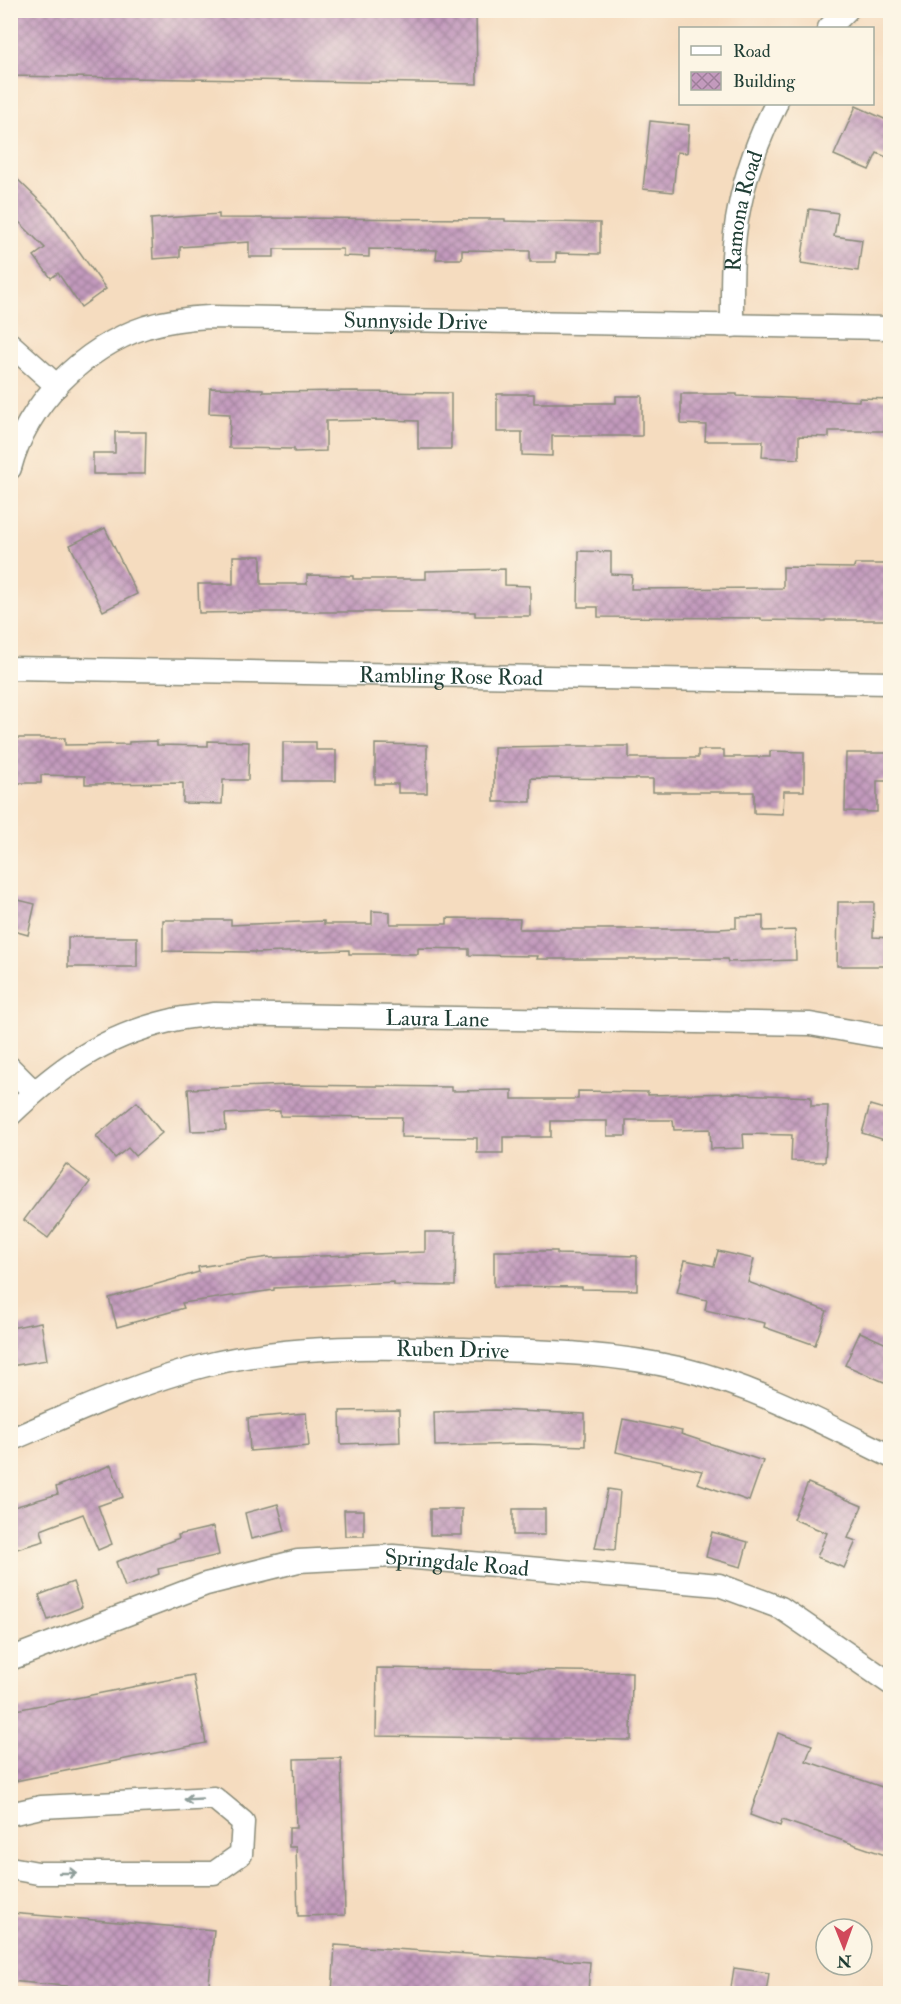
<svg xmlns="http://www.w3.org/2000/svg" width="901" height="2004" font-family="'IM FELL Double Pica',serif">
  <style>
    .building { fill: url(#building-cross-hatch) }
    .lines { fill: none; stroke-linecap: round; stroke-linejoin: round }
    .minor-casing { stroke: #8a8c7a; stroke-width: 25 }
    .minor { stroke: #fff; stroke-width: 22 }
    .oneway { stroke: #8f9e9a }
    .labels { text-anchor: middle; stroke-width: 6; stroke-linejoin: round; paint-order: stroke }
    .street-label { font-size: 22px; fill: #1f3d34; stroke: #fcf5e5 }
  </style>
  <defs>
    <pattern id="building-cross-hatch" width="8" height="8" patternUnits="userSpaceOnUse" patternTransform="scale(1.5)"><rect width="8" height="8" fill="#c39abd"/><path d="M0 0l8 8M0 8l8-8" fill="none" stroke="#9e7f9a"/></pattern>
  </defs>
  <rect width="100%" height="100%" fill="#fcf5e5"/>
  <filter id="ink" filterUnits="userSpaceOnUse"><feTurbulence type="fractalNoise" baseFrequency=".0167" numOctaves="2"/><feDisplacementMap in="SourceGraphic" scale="12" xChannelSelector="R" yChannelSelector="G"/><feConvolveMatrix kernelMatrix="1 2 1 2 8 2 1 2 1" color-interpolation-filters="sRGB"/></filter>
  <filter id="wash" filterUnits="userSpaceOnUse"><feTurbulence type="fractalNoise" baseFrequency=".008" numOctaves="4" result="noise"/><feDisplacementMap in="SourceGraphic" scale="24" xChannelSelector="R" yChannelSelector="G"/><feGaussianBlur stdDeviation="1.35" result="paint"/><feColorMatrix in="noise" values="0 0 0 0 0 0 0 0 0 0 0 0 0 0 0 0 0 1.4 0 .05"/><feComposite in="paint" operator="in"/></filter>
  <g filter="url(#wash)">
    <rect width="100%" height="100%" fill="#f5dcbf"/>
    <g id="blocks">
      <g class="building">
        <path d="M10,10H476L477,84L10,76Z"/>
        <path d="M856,106L891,122V159L877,153L869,170L834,155Z"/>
        <path d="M650,121L689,125L687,153L677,152L673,192L643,189Z"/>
        <path d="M10,172L52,213L106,289L81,307L58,273L51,278L34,256L45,248L10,213Z"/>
        <path d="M809,209L838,213L834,236L862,240L858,271L801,263Z"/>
        <path d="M219,214V218L505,219V221L600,223V254L556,253V262H530V251L462,250V259H436L437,250L369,249V257L343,256V249H274V257H249V242L180,247V257L153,259L151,219Z"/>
        <path d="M210,388L263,389V392L359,391V392L451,393V449H418V421L383,420L326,421V451L294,452V449L229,448L230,414L209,413Z"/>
        <path d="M497,394H534V403H616V396H642V436H552V456L522,455V432H497Z"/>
        <path d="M681,394H737V396L859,401V398L891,399V431H829V437L799,436V459L762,457L763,441H705L706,425L681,424Z"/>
        <path d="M115,432H146L145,474H93V453H115Z"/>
        <path d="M105,528L137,594L103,611L70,545Z"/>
        <path d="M579,551L611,552V574L632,575L631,589L783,588V567L854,568L855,564H887V593H891V620H825V621L761,620V618L598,617V607H578Z"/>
        <path d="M233,556H261V584H307V575L353,576V579H426V571L505,569V585L530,586V616H475V612H261L199,613L198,584H233Z"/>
        <path d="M10,738H65V745L129,744V742L157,741V745L208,746V741L249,742L248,780H223L222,804L183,803V783L85,784V776L41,775V783H13Z"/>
        <path d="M283,742H316V750H336V781H283Z"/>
        <path d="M375,744L427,745V793H398V784H375Z"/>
        <path d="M559,746H629V758H698V750H724V757H770V751L804,752V791H784L783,814L754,813V792H653V779L531,778V802H494V747Z"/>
        <path d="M846,753H891V781H877V812L845,811Z"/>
        <path d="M10,898L35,904L28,935L10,930Z"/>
        <path d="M838,902H874L873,937L891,938V966H837Z"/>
        <path d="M372,911L390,912V924H447V918L520,919L519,929H718L736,928V917L763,916V931L795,930L796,960L728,962L727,959H537L538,956L469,955V949L418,948V954H349V950L255,953V952L163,951V920H231V925L324,921V924H372Z"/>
        <rect x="68" y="937" width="69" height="30"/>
        <path d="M288,1085L451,1087V1091L512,1090V1099H578V1091L648,1092V1095L742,1093V1094L811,1097V1106H828L825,1162L791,1161L792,1135L743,1134L744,1148L711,1149L710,1129L674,1130L673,1120H626V1136H607V1121H551V1137H503V1153H477V1138L401,1137L402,1117L280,1116V1111L225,1114L226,1130L191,1131L188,1089Z"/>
        <path d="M137,1102L162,1133L135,1156L128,1148L115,1158L96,1136Z"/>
        <path d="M870,1105L891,1111V1142L862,1133Z"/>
        <path d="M66,1164L90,1182L48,1238L24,1220Z"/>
        <path d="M425,1232H456L455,1286L394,1285V1282L274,1288V1290L182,1303L184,1308L117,1327L109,1298L199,1272L198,1267L269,1257L270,1258L425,1252Z"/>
        <path d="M494,1251H557V1254L637,1256V1290L582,1289V1287L494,1286Z"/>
        <path d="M718,1251L754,1259L748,1282L827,1311L815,1345L764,1327L765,1323L705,1310L707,1300L677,1293L685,1260L714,1266Z"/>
        <path d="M41,1322L47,1360L10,1366V1328Z"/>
        <path d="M860,1332L891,1346V1385L845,1365Z"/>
        <path d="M399,1410L400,1442L341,1444L340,1411Z"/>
        <path d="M495,1410L585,1414V1446L527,1444L435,1446L434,1412Z"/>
        <path d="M306,1413L309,1446L250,1451L248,1418Z"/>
        <path d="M623,1419L682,1431L681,1434L763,1461L749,1501L697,1483L702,1471L616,1452Z"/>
        <path d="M111,1465L123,1497L98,1506L112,1544L98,1550L83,1514L41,1530L44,1541L10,1551V1508L58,1494L56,1487Z"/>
        <path d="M808,1483L862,1506L848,1538L856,1541L844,1568L817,1557L827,1533L793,1519Z"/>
        <path d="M608,1489L620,1491L615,1550L595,1548Z"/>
        <path d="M278,1504L285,1531L251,1539L245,1513Z"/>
        <rect x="430" y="1509" width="32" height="26"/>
        <rect x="513" y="1509" width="32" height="26"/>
        <path d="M344,1510H364V1536H345Z"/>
        <path d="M213,1527L219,1555L158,1569L159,1574L125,1587L116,1562L179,1538L178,1535Z"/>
        <path d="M712,1532L748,1542L741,1567L706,1557Z"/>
        <path d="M73,1582L82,1607L48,1620L39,1595Z"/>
        <path d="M377,1668L632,1672L631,1740L376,1736Z"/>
        <path d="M193,1675L206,1743L10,1782V1711Z"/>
        <path d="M778,1733L812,1745L806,1761L891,1790V1857L782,1820L780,1826L750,1815Z"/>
        <path d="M341,1758L345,1915L298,1916L296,1847H289V1828H296L294,1759Z"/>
        <path d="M10,1913L214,1930L208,1994H152L10,1981Z"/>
        <path d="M335,1945L590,1962L588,1994H332Z"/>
        <path d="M734,1968L769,1973L766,1994H730Z"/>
      </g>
    </g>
  </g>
  <g filter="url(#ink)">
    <use href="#blocks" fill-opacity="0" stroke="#8a8c7a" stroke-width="1.5"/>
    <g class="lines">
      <g class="minor-casing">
        <g id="minor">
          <path d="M829,28L847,10"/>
          <path id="s1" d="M732,326C732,287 731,247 739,209C746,173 759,137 776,104"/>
          <path d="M10,344L57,386"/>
          <path id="s2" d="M10,468C27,404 83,348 146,327C166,321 188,318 209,317L890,328"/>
          <path id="s3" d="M10,668L890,683"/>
          <path d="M10,1068L34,1092"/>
          <path id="s4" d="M10,1115C59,1068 102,1037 169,1021C183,1017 200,1016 215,1014L810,1024L890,1038"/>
          <path id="s5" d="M10,1440C74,1413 137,1383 203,1366C289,1344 377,1347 464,1349C538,1351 611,1352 683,1369C756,1387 823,1423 890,1456"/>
          <path id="s6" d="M10,1659L206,1584L298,1561L393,1556L719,1585L781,1608L890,1683"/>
          <path d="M10,1814L41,1807L214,1798L243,1822L241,1854L214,1873H38L10,1868"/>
        </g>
      </g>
      <use href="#minor" class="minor"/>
    </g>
    <defs><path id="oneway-shaft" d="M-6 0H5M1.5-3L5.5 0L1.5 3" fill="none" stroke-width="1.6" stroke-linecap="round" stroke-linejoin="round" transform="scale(1.5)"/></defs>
    <g class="oneway">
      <use href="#oneway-shaft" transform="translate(193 1799) rotate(177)"/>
      <use href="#oneway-shaft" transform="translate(68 1873)"/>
    </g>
  </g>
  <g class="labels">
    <g class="street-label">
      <text dy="8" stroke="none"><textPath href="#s1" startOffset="116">Ramona Road</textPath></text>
      <text dy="8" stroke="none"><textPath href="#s2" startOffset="474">Sunnyside Drive</textPath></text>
      <text dy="8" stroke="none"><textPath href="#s3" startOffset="441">Rambling Rose Road</textPath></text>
      <text dy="8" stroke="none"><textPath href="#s4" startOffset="456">Laura Lane</textPath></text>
      <text dy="8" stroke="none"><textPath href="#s5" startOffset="458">Ruben Drive</textPath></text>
      <text dy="8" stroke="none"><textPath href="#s6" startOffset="464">Springdale Road</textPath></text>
    </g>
  </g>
  <rect width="901" height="2004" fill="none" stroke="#fcf5e5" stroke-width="36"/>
  <rect x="679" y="27" width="195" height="78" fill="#fcf5e5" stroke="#a4ab9e" stroke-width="1.5"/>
  <rect x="691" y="46" width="30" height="9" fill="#ffffff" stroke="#a4ab9e" stroke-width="1.5"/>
  <text x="733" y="57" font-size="18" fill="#1f3d34">Road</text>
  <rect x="691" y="72" width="30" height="18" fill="url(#building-cross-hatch)" stroke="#a4ab9e" stroke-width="1.5"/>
  <text x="733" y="87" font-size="18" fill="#1f3d34">Building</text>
  <g transform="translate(844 1947) rotate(179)"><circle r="28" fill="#fcf5e5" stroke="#a4ab9e" stroke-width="1.5"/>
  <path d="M0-4.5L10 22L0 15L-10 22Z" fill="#d1495b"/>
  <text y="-9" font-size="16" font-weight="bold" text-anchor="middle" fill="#1f3d34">N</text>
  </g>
</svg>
